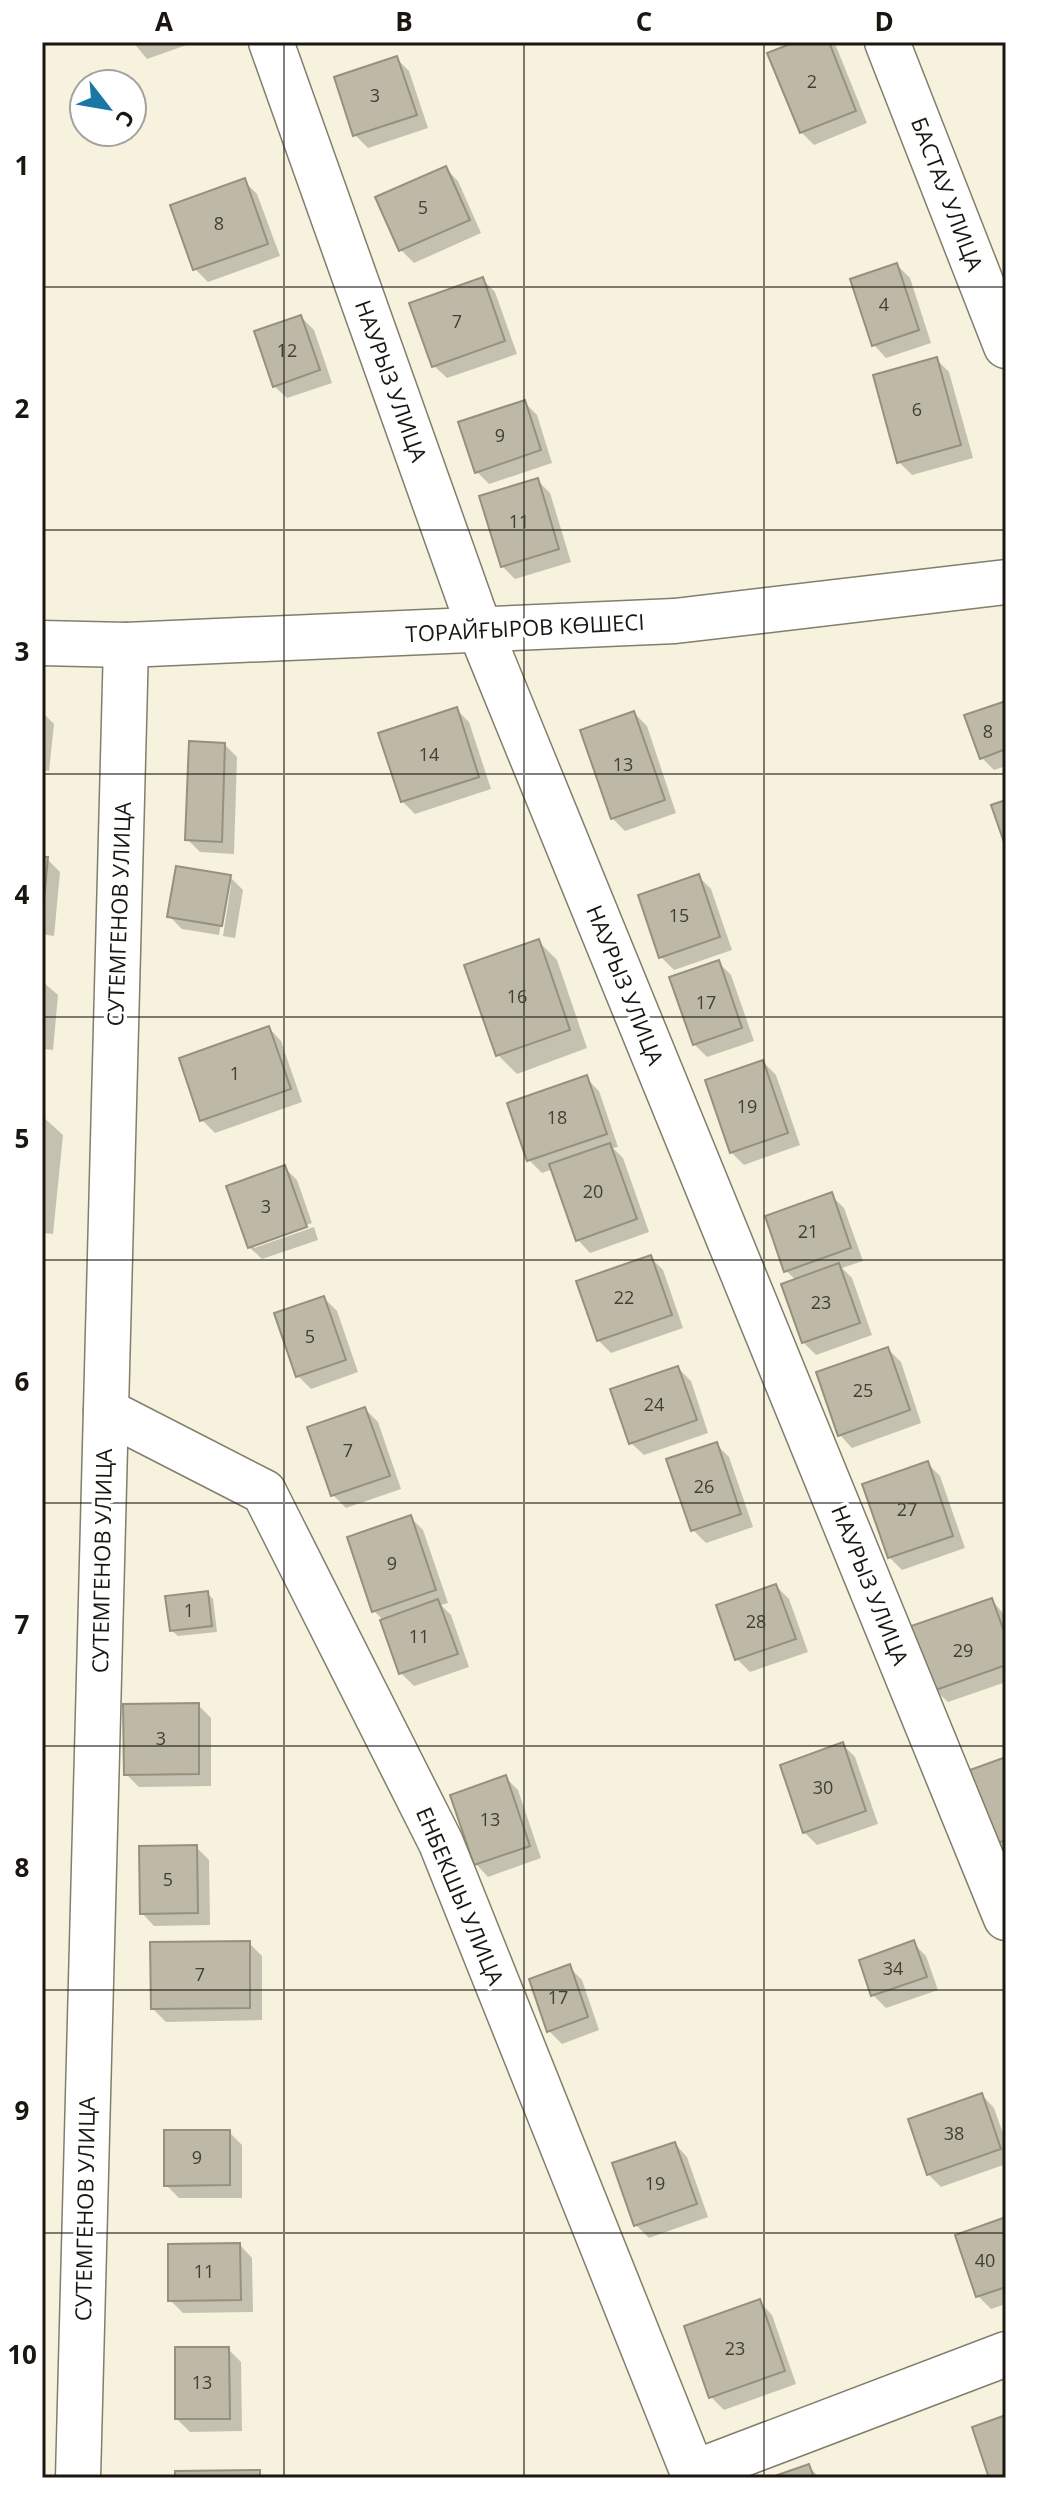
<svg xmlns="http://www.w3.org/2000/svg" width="1048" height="2520" font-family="'Open Sans',sans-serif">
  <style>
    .shadow { fill: #0003 }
    .building { fill: #bdb9a6; stroke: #95917e; stroke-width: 2 }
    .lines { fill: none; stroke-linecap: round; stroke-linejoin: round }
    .street-casing { stroke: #827e6c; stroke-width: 47 }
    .secondary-casing { stroke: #827e6c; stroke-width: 47 }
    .street { stroke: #fff; stroke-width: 44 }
    .secondary { stroke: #fff; stroke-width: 44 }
    .grid { fill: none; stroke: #191710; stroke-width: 2; stroke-opacity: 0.55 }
    .labels { text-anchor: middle; stroke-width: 7; stroke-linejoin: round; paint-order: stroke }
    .number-label { font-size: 18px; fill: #424036 }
    .street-label { font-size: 22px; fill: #191710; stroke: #fff }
    .neatline { fill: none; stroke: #191710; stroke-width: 3 }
    .grid-label { font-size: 26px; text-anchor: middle; font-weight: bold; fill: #191710 }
  </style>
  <rect width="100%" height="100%" fill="#f6f2dd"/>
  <g class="shadow">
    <path d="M133,42H195L147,59Z"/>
    <path d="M800,42H833L836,46L867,123L814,145L801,132Z"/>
    <path d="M396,58L409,71L428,128L368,148L355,135L336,79Z"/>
    <path d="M445,168L458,181L481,233L414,263L401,250Z"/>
    <path d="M244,181L257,194L280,256L208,282L195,269L173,206Z"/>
    <path d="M897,265L910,278L931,343L886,358L874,345Z"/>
    <path d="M482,279L495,292L517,354L447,378L434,366Z"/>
    <path d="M301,317L314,330L332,383L287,398L274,386Z"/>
    <path d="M936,359L949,372L973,458L912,475L899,462Z"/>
    <path d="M524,402L537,415L552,463L489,484L477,472Z"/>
    <path d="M537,480L550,493L571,562L515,579L502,566Z"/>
    <path d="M1006,703V766L994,770L981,757Z"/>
    <path d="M456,709L469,722L491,789L415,814L402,801Z"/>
    <path d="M42,712L54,724L49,771L42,770Z"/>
    <path d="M634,713L647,726L676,813L625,831L612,818Z"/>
    <path d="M225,745L237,757L234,854L200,852L187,839Z"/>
    <path d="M42,859H47L60,872L54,936L42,934Z"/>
    <path d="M698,876L711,889L732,950L674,970L661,957Z"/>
    <path d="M230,877L243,890L235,938L223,936L231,884H227L219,935L182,929L169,916Z"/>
    <path d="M538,941L557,960L587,1048L517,1074L498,1055Z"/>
    <path d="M718,962L731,975L754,1041L707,1057L694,1044Z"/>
    <path d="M42,981L58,995L53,1050L42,1049Z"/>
    <path d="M269,1028L281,1041L302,1102L215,1133L202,1120L181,1060Z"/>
    <path d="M763,1062L776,1075L800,1145L744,1165L731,1152Z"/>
    <path d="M586,1078L599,1091L618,1147L613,1148L623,1158L649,1232L590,1253L578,1240L553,1169L542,1173L529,1160Z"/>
    <path d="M42,1116L63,1135L53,1234L42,1233Z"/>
    <path d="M284,1167L297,1180L312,1223L254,1243V1248L314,1227L318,1240L262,1259L249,1247Z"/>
    <path d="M831,1195L844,1208L863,1261L842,1268L852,1278L872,1335L816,1355L803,1342L796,1280L786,1271Z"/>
    <path d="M650,1257L663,1270L683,1328L611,1353L598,1340Z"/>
    <path d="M324,1298L337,1311L358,1372L311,1389L298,1376Z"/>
    <path d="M888,1349L901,1362L921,1423L852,1448L840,1435Z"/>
    <path d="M678,1368L691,1381L708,1433L644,1455L631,1443Z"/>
    <path d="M365,1409L378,1422L401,1489L346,1508L333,1495L310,1428Z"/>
    <path d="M716,1444L729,1457L753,1527L706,1543L693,1530Z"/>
    <path d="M927,1463L940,1476L965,1548L902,1570L889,1557Z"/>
    <path d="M410,1517L423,1530L448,1603L441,1605L451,1615L469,1667L414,1686L401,1673L382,1619L374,1611L349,1538Z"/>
    <path d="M776,1586L789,1599L808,1652L750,1672L737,1659Z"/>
    <path d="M207,1593L213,1599L217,1632L178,1636L171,1630Z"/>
    <path d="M992,1600L1006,1617V1682L948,1702L935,1690Z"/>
    <path d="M198,1705L211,1718V1786L139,1787L126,1774Z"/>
    <path d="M842,1744L855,1757L878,1824L817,1845L804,1832Z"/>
    <path d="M1006,1759V1856L994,1844Z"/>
    <path d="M505,1777L518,1790L541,1858L488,1877L476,1864Z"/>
    <path d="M196,1847L209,1860L210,1925L154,1926L142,1913Z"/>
    <path d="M249,1943L262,1956V2020L166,2022L153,2009Z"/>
    <path d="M913,1943L926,1956L938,1990L886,2008L873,1995Z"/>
    <path d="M569,1967L582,1980L599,2030L562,2044L549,2031Z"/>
    <path d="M982,2095L994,2108L1006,2142V2164L941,2187L928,2174Z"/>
    <path d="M229,2132L242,2145V2198H179L166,2185Z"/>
    <path d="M675,2144L687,2157L708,2217L649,2238L636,2225Z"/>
    <path d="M1006,2220V2304L991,2309L978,2296Z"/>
    <path d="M240,2245L252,2258L253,2312L183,2313L170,2300Z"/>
    <path d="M760,2302L772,2315L796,2384L724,2410L711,2397Z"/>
    <path d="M228,2349L241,2362L242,2431L190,2432L177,2419Z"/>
    <path d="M808,2466L820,2478H775Z"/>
  </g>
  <g class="building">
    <path d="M795,42H829L856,111L800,133L767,53Z"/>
    <path d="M397,56L417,115L353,136L334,77Z"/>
    <path d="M446,166L470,220L399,251L375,197Z"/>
    <path d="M245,178L268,244L193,270L170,205Z"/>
    <path d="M897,263L919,330L872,346L850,279Z"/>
    <path d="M483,277L505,341L432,367L409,303Z"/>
    <path d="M301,315L320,370L273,387L254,331Z"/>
    <path d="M937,357L961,445L897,463L873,375Z"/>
    <path d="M525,400L541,450L475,473L458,422Z"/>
    <path d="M538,478L559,549L501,567L479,496Z"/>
    <path d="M1006,701V749L980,759L964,715Z"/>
    <path d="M457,707L479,777L401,802L378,733Z"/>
    <path d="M634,711L665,800L611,819L580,730Z"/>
    <path d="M189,741L225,743L222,842L185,840Z"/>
    <path d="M1006,800V848L991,805Z"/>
    <path d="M42,857H48L42,921Z"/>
    <path d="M176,866L231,875L222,926L167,917Z"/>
    <path d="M699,874L720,937L659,958L638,895Z"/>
    <path d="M539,939L570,1030L496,1056L464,965Z"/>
    <path d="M719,960L742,1028L693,1045L669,977Z"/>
    <path d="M269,1026L291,1089L200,1121L179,1058Z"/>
    <path d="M763,1060L788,1133L730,1153L705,1080Z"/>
    <path d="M587,1075L607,1134L527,1161L507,1103Z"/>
    <path d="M610,1143L637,1219L576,1241L549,1164Z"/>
    <path d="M285,1165L307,1227L248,1248L226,1186Z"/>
    <path d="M832,1192L851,1248L784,1272L765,1216Z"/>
    <path d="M651,1255L672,1315L597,1341L576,1281Z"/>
    <path d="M839,1263L860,1323L802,1343L781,1284Z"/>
    <path d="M324,1296L346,1360L296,1377L274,1313Z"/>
    <path d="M888,1347L910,1410L838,1436L816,1372Z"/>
    <path d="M678,1366L697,1420L629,1444L610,1389Z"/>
    <path d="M365,1407L390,1476L331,1496L307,1427Z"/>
    <path d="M717,1442L741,1514L691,1531L666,1459Z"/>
    <path d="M928,1461L953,1536L888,1558L862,1484Z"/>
    <path d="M411,1515L436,1590L372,1612L347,1537Z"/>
    <path d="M776,1584L796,1639L735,1660L716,1605Z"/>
    <path d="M208,1591L212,1626L170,1631L165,1596Z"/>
    <path d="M992,1598L1006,1637V1665L933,1691L911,1626Z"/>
    <path d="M438,1599L458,1654L399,1674L380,1620Z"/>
    <path d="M199,1703V1774L124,1775L123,1704Z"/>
    <path d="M843,1742L866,1811L803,1833L780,1765Z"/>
    <path d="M1006,1757V1840L992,1845L967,1771Z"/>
    <path d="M506,1775L530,1846L474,1865L450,1795Z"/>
    <path d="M197,1845L198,1913L140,1914L139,1846Z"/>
    <path d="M914,1940L927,1977L871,1996L859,1960Z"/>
    <path d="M250,1941V2008L151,2009L150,1942Z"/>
    <path d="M570,1964L588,2017L547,2032L529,1979Z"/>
    <path d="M982,2093L1001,2149L927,2175L908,2119Z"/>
    <path d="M164,2130H230V2185L164,2186Z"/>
    <path d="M675,2142L697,2204L634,2226L612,2163Z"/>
    <path d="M1006,2217V2287L976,2297L955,2235Z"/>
    <path d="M240,2243L241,2300L168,2301V2244Z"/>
    <path d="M760,2299L785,2371L709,2398L684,2326Z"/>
    <path d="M175,2347H229L230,2419H175Z"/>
    <path d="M1006,2415V2478H989L972,2427Z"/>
    <path d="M809,2464L814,2478H769Z"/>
    <path d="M260,2470V2478H175V2471Z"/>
  </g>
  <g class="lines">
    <g class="street-casing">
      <g id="street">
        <path d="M271,42L480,630L1006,1918"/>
        <path d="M887,42L1006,346"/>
        <path d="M106,1411L264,1492L441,1843L695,2478"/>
        <path d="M693,2473L1006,2354"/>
        <path d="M78,2478L126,645"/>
      </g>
    </g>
    <g class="secondary-casing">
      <path id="secondary" d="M42,643L126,645L675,621L1006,582"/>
    </g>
    <use href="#street" class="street"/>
    <use href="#secondary" class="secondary"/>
  </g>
  <path class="grid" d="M284,42V2478M524,42V2478M764,42V2478M42,287H1006M42,530H1006M42,774H1006M42,1017H1006M42,1260H1006M42,1503H1006M42,1746H1006M42,1990H1006M42,2233H1006"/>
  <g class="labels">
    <g class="number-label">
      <text x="812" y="88">2</text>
      <text x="375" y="102">3</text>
      <text x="423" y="214">5</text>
      <text x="219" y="230">8</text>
      <text x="884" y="311">4</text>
      <text x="457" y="328">7</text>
      <text x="287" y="357">12</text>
      <text x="917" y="416">6</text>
      <text x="500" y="442">9</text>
      <text x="519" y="528">11</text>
      <text x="988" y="738">8</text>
      <text x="429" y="761">14</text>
      <text x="623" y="771">13</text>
      <text x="679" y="922">15</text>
      <text x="517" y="1003">16</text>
      <text x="706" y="1009">17</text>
      <text x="235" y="1080">1</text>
      <text x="747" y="1113">19</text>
      <text x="557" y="1124">18</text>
      <text x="593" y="1198">20</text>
      <text x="266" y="1213">3</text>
      <text x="808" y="1238">21</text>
      <text x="624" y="1304">22</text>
      <text x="821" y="1309">23</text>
      <text x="310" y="1343">5</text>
      <text x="863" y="1397">25</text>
      <text x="654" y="1411">24</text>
      <text x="348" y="1457">7</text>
      <text x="704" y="1493">26</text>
      <text x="907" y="1516">27</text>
      <text x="392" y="1570">9</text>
      <text x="189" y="1617">1</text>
      <text x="756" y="1628">28</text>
      <text x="419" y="1643">11</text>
      <text x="963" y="1657">29</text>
      <text x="161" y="1745">3</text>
      <text x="823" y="1794">30</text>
      <text x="490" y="1826">13</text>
      <text x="168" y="1886">5</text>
      <text x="893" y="1975">34</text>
      <text x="200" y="1981">7</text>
      <text x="558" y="2004">17</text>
      <text x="954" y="2140">38</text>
      <text x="197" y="2164">9</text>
      <text x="655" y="2190">19</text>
      <text x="985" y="2267">40</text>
      <text x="204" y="2278">11</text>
      <text x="735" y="2355">23</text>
      <text x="202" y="2389">13</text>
    </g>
    <g class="street-label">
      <text transform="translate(947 194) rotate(69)" y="8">БАСТАУ УЛИЦА</text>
      <text transform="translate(391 381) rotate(70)" y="8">НАУРЫЗ УЛИЦА</text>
      <text transform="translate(525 628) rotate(-3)" y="8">ТОРАЙҒЫРОВ КӨШЕСІ</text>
      <text transform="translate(119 914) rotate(-88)" y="8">СУТЕМГЕНОВ УЛИЦА</text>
      <text transform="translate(625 985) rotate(68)" y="8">НАУРЫЗ УЛИЦА</text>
      <text transform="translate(102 1561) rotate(-89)" y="8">СУТЕМГЕНОВ УЛИЦА</text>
      <text transform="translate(870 1585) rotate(68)" y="8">НАУРЫЗ УЛИЦА</text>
      <text transform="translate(460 1896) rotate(67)" y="8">ЕНБЕКШЫ УЛИЦА</text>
      <text transform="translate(85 2209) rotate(-89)" y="8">СУТЕМГЕНОВ УЛИЦА</text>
    </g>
  </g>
  <rect width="1048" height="2520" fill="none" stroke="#ffffff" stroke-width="88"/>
  <g transform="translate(108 108) rotate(121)"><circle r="38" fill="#ffffff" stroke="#a3a29f" stroke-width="2"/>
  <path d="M0-6L14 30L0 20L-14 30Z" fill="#1a77a5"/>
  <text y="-12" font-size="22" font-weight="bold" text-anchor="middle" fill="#191710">С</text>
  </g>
  <rect x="44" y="44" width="960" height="2432" class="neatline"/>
  <g class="grid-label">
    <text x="164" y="31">A</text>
    <text x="404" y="31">B</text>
    <text x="644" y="31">C</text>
    <text x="884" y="31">D</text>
    <text x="22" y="175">1</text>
    <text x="22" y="418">2</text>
    <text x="22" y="661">3</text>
    <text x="22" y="904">4</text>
    <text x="22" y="1148">5</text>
    <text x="22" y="1391">6</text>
    <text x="22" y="1634">7</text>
    <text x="22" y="1877">8</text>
    <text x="22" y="2120">9</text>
    <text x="22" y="2364">10</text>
  </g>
</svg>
